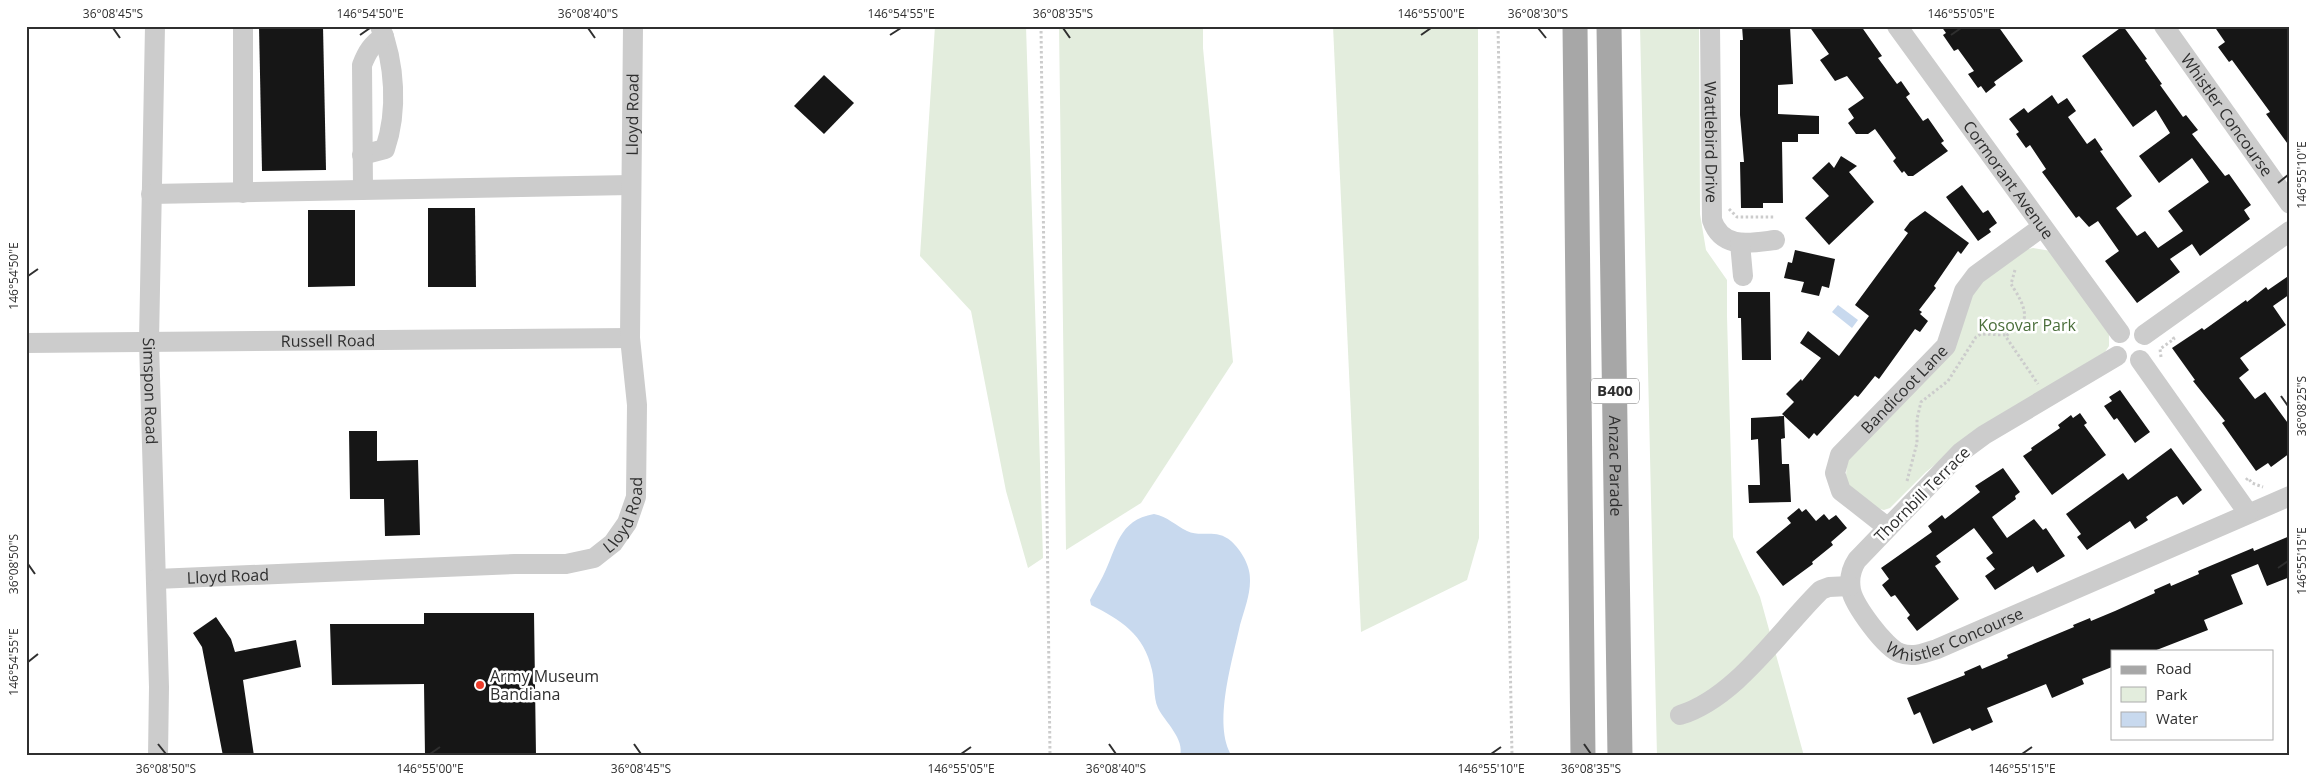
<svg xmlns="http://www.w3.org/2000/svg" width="2316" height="782" font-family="'Open Sans',sans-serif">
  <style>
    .green { fill: #e3eddd }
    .water { fill: #c8d9ee }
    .building { fill: #161616 }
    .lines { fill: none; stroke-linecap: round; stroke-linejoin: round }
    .path { stroke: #ccc; stroke-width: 3; stroke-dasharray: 2.5 2.5; stroke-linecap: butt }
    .minor { stroke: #ccc; stroke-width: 20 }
    .major { stroke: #a7a7a7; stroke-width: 25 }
    .ticks { fill: none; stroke: #2f2f2f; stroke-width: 2 }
    .poi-dot { fill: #ed3d2b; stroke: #fff; stroke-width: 2 }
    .labels { text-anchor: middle; stroke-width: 5; stroke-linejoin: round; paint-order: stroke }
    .shield { fill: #fff; stroke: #6d6d6d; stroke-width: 1 }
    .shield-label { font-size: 15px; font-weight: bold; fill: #2f2f2f }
    .street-label { font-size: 16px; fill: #2f2f2f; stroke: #fff }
    .park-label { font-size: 16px; fill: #4a6e3a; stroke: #fff }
    .poi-label { font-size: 16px; fill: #2f2f2f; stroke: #fff; text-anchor: start }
    .neatline { fill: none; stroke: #2f2f2f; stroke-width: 2 }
    .ticks-label { font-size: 12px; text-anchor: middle; fill: #2f2f2f }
  </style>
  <rect width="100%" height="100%" fill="#fff"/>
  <g class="green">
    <path d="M935,26H1026L1043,558L1028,568L1006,491L971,311L920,256Z"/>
    <path d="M1059,26H1203V48L1233,362L1141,503L1066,550Z"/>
    <path d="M1333,26H1478L1479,538L1467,580L1361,632Z"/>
    <path d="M1640,26H1699L1700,214L1706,250L1727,280V316L1733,537L1760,597L1804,756H1657Z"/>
    <path d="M2033,248L2051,251L2109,334V346L2105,352L1977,430L1926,472L1890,508L1884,510L1872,507L1850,489L1846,476L1847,461L1963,311L1980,282L2024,250Z"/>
  </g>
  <g class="water">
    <path d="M1838,305L1858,320L1852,328L1832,312Z"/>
    <path d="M1154,514C1168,517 1175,525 1187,531C1201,538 1216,528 1231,541C1241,550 1251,566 1250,581C1250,596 1244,610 1240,625C1233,659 1212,725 1232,756H1180C1185,739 1165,722 1158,708C1153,697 1155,682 1152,670C1144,634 1121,620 1091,605L1090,600C1094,592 1099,584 1103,576C1117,548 1118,520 1154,514Z"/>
  </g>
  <g class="building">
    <path d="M259,26H323L326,170L262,171Z"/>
    <path d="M1742,26H1790L1793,84L1778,85V114L1819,116V134H1798V142H1782L1783,203H1763V208H1741L1740,162H1744L1740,115V40H1743Z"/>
    <path d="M1809,26H1861L1882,56L1878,58L1897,84L1901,81L1910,94L1906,97L1923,121L1928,118L1944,141L1941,143L1948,151L1913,176H1908L1904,171L1902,173L1893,161L1896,158L1875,129L1868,134H1856L1848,123L1854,118L1848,109L1864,98L1847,76L1835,81L1820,60L1829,54Z"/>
    <path d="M1941,26H1998L2023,61L1994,82L1996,85L1986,93L1981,86L1978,88L1968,74L1974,71L1958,49L1954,51L1943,35L1946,33Z"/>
    <path d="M2123,26L2147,59L2145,60L2162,84L2160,85L2183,117L2186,115L2198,130L2192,134L2225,176L2229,174L2251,205L2244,210L2250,219L2200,256L2192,244L2170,259L2180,272L2137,303L2105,261L2119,251L2098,221L2089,227L2079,216L2076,218L2042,172L2046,169L2030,145L2026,148L2016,134L2019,132L2009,119L2024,108L2028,113L2052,95L2058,104L2067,98L2076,111L2068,117L2087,144L2095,138L2103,150L2100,151L2132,196L2116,208L2137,236L2145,231L2158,248L2183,231L2168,211L2209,182L2192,158L2159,183L2139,156L2170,133L2156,110L2133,127L2082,56Z"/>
    <path d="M2214,26H2290V147L2266,114L2270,112L2232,60L2229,62L2218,47L2225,42Z"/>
    <path d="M824,75L854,103L824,134L794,106Z"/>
    <path d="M1841,156L1857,166L1849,172L1874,202L1829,245L1805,218L1829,196L1812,178L1829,162L1834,168Z"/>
    <path d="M1962,185L1983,213L1988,210L1997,223L1989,229L1991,232L1978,241L1946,197Z"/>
    <path d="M428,208H475L476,287H428Z"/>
    <path d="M308,210H355V286L308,287Z"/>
    <path d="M1925,211L1969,243L1961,254L1958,251L1934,286L1936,288L1919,310L1922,312L1920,314L1928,321L1920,332L1915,329L1879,379L1875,376L1858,397L1855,395L1817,436L1814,433L1809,439L1782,414L1794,402L1786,394L1801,379L1802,381L1821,358L1800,343L1808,331L1839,356L1869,316L1855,305L1908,233L1904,230L1910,222Z"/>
    <path d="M1795,250L1835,259L1829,288L1822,286L1819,296L1801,292L1804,282L1784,278L1788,262L1792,263Z"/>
    <path d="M2290,275V294L2273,306L2286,325L2240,358L2249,370L2239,378L2255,399L2265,392L2290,426V453L2271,467L2268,463L2256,471L2222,423L2225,421L2193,381L2195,380L2172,348L2202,328L2204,330L2246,300L2247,302L2266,287L2268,290Z"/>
    <path d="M1738,292H1770L1771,360H1742L1741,318H1738Z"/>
    <path d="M2120,390L2150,432L2135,443L2117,418L2114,420L2104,406L2112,401L2109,397Z"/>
    <path d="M2080,413L2087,423L2084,425L2106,455L2052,495L2023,456L2032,450L2031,448L2060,428L2058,425L2071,415L2073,418Z"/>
    <path d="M1784,416L1785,438L1781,439L1782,464H1789L1791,502L1749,503L1748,485H1760L1758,439L1751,440V418Z"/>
    <path d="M349,431H377V461L418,460L420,535L385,536L384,499H350Z"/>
    <path d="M2171,448L2202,490L2183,505L2177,496L2171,499L2146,517L2148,520L2135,529L2130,521L2087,550L2077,537L2081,534L2066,514L2123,473L2128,480Z"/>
    <path d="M2003,468L2020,492L2015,496L2016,499L1992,517L2007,538L2034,519L2043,530L2046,528L2065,556L2037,573L2033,566L1995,590L1985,576L1995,569L1986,558L1993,553L1974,528L1936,556L1941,562L1935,566L1959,599L1917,631L1907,618L1910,615L1895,595L1891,597L1882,585L1889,579L1881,568L1932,532L1928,526L1942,515L1945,519L1980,492L1975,486Z"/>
    <path d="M1799,508L1802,512L1806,509L1816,521L1824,514L1829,520L1836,515L1847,528L1831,542L1833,545L1812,562L1813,564L1783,586L1756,552L1791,523L1787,518Z"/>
    <path d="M2290,536V577L2267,586L2258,564L2231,575L2243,604L2204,620L2208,630L2154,651H2112V667L2082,679L2084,684L2052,698L2046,684L1987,708L1993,722L1972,731L1970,728L1933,744L1920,712L1914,715L1907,698L1965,675L1964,672L1980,665L1982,669L2008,658L2007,655L2074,627L2073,625L2090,618L2091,621L2115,611L2155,593L2154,590L2170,583L2171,586L2199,574L2198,571L2253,548L2254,551Z"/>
    <path d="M424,613H534L536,756H425L424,684L332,685L330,624H424Z"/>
    <path d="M216,617L231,639L235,652L296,640L301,667L243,680L254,756H223L202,647L193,633Z"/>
  </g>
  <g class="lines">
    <g class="path">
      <path d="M1041,26L1050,756"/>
      <path d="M1498,26L1512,756"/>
      <path d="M1729,209L1737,217H1775"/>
      <path d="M2015,270L2011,284C2017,294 2031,313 2021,325C2017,330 2009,331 2006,337L2038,384"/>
      <path d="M2161,357L2160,349L2174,339L2172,336"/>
      <path d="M2246,480L2248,478L2252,483L2263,487"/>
      <path d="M1907,481L1917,443V419L1921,402L1948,381L1976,337L1981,334L2007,335"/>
    </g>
    <g class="minor">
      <path id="s1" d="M155,26L149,342L159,687L158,756"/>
      <path id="s2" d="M1710,26L1712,220C1722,250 1751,243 1775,240"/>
      <path id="s3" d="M1897,26L2120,333"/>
      <path id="s4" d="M2164,26L2290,204"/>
      <path d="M362,155L385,149C398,111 395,63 380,26"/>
      <path d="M363,190L362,65C367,52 372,44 384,36"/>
      <path d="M243,193V26"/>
      <path d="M151,194L631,185"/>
      <path d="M1740,243L1743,276"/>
      <path d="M2144,335L2290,231"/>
      <path id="s5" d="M26,343L630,338"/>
      <path id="s6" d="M2117,356L1984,435L1961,452L1857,560C1851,569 1849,579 1851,590C1854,605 1885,648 1900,653C1913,658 1925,653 1937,649L2290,496"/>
      <path d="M2140,360L2248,513"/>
      <path id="s7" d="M1887,527L1841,491L1835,473L1840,455L1946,346L1964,291L1976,275L2042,227"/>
      <path id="s8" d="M156,579L515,564H566L594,558L613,543L627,523L636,497L637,405L630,338L633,26"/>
      <path d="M1680,715C1736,698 1780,630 1821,590L1829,587L1850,586"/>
    </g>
    <g class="major">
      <path d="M1575,26L1583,756"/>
      <path id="s9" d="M1609,26L1620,756"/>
    </g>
  </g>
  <path class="ticks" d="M113,28L120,38M588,28L595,38M1063,28L1070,38M1538,28L1546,38M360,35L370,28M890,35L901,28M1421,35L1431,28M1951,35L1961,28M2278,183L2288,175M28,276L38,269M2281,396L2288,406M28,564L35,574M2278,568L2288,561M28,662L38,654M158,744L166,754M634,744L641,754M1109,744L1116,754M1584,744L1591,754M430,754L440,747M961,754L971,747M1491,754L1501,747M2022,754L2032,747"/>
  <circle class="poi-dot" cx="480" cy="685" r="5"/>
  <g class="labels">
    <rect class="shield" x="1591" y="378.5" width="48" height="25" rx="4"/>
    <g class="shield-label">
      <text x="1615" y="396">B400</text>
    </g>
    <g class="street-label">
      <text dy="6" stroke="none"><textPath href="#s8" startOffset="898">Lloyd Road</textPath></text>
      <text dy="6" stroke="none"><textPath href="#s4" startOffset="109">Whistler Concourse</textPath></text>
      <text dy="6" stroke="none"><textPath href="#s2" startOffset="116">Wattlebird Drive</textPath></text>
      <text dy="6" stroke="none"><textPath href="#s3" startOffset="190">Cormorant Avenue</textPath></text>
      <text dy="6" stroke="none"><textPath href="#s5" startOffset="302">Russell Road</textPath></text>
      <text dy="6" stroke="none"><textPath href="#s7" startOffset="188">Bandicoot Lane</textPath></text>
      <text dy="6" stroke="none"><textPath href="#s1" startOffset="365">Simspon Road</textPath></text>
      <text dy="6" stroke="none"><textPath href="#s9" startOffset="440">Anzac Parade</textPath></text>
      <text transform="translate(1922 494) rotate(-45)" y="6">Thornbill Terrace</text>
      <text dy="6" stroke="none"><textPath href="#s8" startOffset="494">Lloyd Road</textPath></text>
      <text dy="6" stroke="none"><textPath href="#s8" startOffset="72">Lloyd Road</textPath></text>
      <text dy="6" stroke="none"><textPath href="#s6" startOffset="504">Whistler Concourse</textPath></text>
    </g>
    <g class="park-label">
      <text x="2027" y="331">Kosovar Park</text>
    </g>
    <g class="poi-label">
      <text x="490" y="682">Army Museum<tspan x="490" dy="18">Bandiana</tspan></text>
    </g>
  </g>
  <rect width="2316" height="782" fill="none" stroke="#ffffff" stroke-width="55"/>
  <rect x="2111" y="650" width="162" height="90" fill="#ffffff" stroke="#acacac"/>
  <rect x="2121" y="666" width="25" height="8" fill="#a7a7a7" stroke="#acacac"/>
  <text x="2156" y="674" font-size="15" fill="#2f2f2f">Road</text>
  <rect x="2121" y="687" width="25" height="15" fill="#e3eddd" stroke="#acacac"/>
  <text x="2156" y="700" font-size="15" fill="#2f2f2f">Park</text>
  <rect x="2121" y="712" width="25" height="15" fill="#c8d9ee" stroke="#acacac"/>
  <text x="2156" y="724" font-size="15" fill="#2f2f2f">Water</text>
  <rect x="28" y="28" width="2260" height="726" class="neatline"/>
  <g class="ticks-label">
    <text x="113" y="18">36°08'45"S</text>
    <text x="370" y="18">146°54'50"E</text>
    <text x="588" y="18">36°08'40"S</text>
    <text x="901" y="18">146°54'55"E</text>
    <text x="1063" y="18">36°08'35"S</text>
    <text x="1431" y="18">146°55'00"E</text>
    <text x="1538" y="18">36°08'30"S</text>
    <text x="1961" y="18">146°55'05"E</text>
    <text transform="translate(2302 175) rotate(-90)" y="4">146°55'10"E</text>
    <text transform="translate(14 276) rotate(-90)" y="4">146°54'50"E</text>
    <text transform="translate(2302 406) rotate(-90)" y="4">36°08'25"S</text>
    <text transform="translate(2302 561) rotate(-90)" y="4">146°55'15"E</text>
    <text transform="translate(14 564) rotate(-90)" y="4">36°08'50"S</text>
    <text transform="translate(14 662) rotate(-90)" y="4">146°54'55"E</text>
    <text x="166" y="773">36°08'50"S</text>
    <text x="430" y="773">146°55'00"E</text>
    <text x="641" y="773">36°08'45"S</text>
    <text x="961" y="773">146°55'05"E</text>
    <text x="1116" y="773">36°08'40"S</text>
    <text x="1491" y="773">146°55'10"E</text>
    <text x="1591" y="773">36°08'35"S</text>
    <text x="2022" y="773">146°55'15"E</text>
  </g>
</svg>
